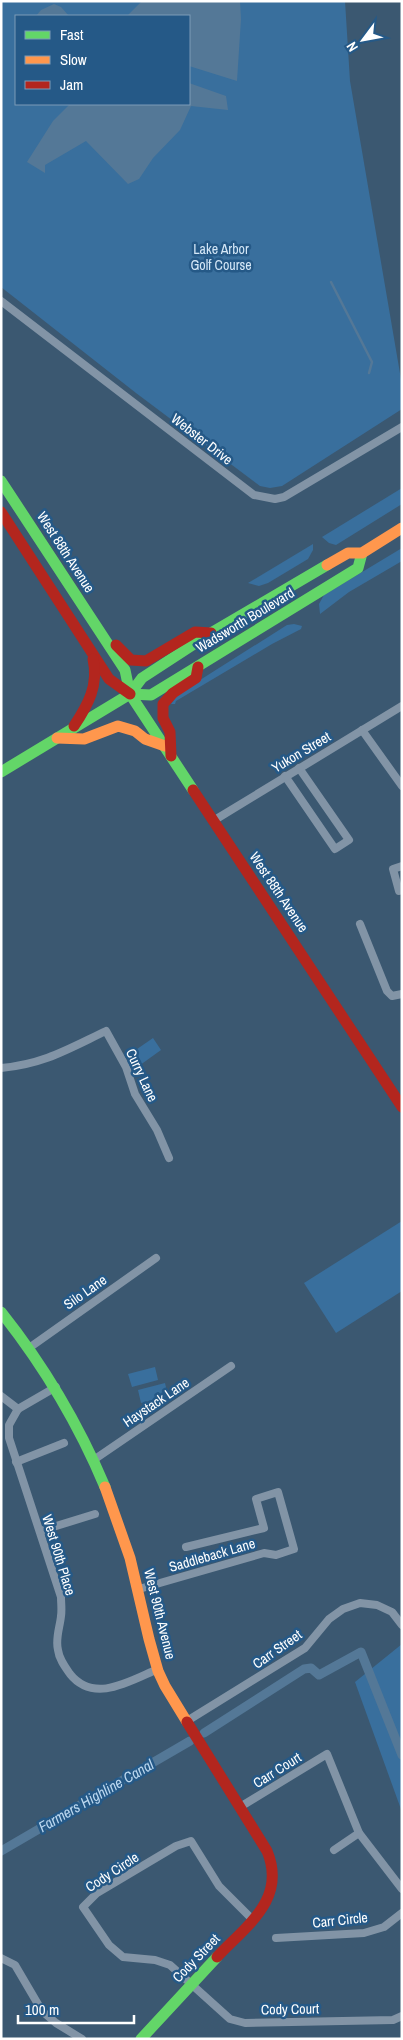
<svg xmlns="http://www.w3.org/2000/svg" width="403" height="2040" font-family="'Archivo Narrow',sans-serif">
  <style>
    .green { fill: #396f9d; fill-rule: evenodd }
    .water { fill: #547897 }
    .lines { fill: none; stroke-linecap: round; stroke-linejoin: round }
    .stream { stroke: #547897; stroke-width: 2.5 }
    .canal { stroke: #547897; stroke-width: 9 }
    .street { stroke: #8294a6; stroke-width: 8 }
    .fast { stroke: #63d668; stroke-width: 11 }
    .slow { stroke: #ff974d; stroke-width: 11 }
    .jam { stroke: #b3261e; stroke-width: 11 }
    .labels { text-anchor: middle; stroke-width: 5; stroke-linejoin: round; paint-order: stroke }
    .park-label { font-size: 14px; fill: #d4e7f7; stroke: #255987 }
    .street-label { font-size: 14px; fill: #fff; stroke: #255987 }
    .water-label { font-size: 15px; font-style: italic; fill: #bcd8f0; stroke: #255987 }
  </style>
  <rect width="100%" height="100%" fill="#3b5871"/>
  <g class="green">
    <path d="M1,1H345L350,81L402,385V409L282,486L270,488L260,486L136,393L1,287ZM16,16H189V104H16Z"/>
    <path d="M402,488V504L336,545L329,543L322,537Z"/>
    <path d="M313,544V550L308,559L268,583L259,586L248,583Z"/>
    <path d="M402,548V561L349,592L320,614L319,604L324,595Z"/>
    <path d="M294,624L302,626L301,629L272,644L176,701L175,704H171L178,694L287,625Z"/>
    <path d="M153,1038L161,1050L136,1068L127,1056Z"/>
    <path d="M402,1221V1291L336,1333L304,1283Z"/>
    <path d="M155,1367L158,1380L132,1387L128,1374Z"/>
    <path d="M165,1383L168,1396L141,1403L138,1390Z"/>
    <path d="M402,1644V1812L355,1682Z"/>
  </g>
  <g class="water">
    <path d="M142,1H240L241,19L237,81L189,66V16H127Z"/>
    <path d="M54,4L61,7L69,16H36L41,10Z"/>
    <path d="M189,83L226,96L228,110L191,106L180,130L153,158L139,179L128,184L86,141L45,165V173L27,162L53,121L70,104H189Z"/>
  </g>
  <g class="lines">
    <path class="stream" d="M331,282L372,362L369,373"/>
    <g class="canal">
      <path d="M204,1733L304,1669L311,1668L319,1675L361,1652L402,1755"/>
      <path d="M1,1851L190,1741"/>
    </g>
    <g class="street">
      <path d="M1,301L254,495L275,499L284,497L402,427"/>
      <path d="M362,730L402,786"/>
      <path d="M285,776L335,849L349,840L299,768"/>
      <path d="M213,821L402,706"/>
      <path d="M402,866L393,869L399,891L402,890"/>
      <path d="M360,924L387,991L392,996L402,994"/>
      <path d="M1,1068C44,1064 68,1049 106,1031L126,1067L135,1094L157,1130L169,1158"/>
      <path d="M29,1348L156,1258"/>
      <path d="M1,1396L18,1409"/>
      <path d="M18,1409L9,1425V1438L61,1597C61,1603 62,1610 61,1616C60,1627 55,1639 58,1650C59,1659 65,1667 70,1674C94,1704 130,1681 158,1669"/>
      <path d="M18,1409L56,1387"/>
      <path d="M95,1459L231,1366"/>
      <path d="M16,1462L64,1443"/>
      <path d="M40,1531L95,1514"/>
      <path d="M139,1589L264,1553L276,1555L294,1549L278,1492L256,1499L264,1528L186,1547"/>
      <path d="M187,1721L305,1648L329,1619L343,1609L360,1603L377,1605L392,1612L402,1625"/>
      <path d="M240,1807L327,1754L359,1833L402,1889"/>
      <path d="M334,1850L359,1833"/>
      <path d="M253,1920L219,1886L191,1841L176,1846L97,1893L83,1907L109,1945L123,1957L155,1960L170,1965L230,2019L245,2023L393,2020L402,2016"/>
      <path d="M276,1938L364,1933L384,1927L402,1913"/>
      <path d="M1,1958L15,1965L42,2011L56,2023L82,2039"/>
    </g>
    <g class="fast">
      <path d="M1,481L125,670L130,694L193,790"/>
      <path d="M130,694L151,695L358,568L362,553"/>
      <path d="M1,772L130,694L142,678L211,633L327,565"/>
      <path d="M1,1312C44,1366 78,1423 105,1487"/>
      <path d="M141,2039L217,1957"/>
    </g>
    <g class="slow">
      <path d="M327,565L348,553H362L402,528"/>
      <path d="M57,738L84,739L118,726L135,731L145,739L165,746"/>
      <path d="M105,1487L130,1558L149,1639L158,1671L165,1686L187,1722"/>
    </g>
    <g class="jam">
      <path d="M1,512L109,679L130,694"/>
      <path d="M116,645L131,660L146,661L195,632L211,633"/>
      <path d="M74,726C88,705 99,685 93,659"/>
      <path d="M171,756L170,732L163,718V704L173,693L196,678L198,667"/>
      <path d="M193,790L402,1107"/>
      <path d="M187,1722L267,1851C287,1899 247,1925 217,1957"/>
    </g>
  </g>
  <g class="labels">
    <g class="park-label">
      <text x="221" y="254">Lake Arbor<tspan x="221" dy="16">Golf Course</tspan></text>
    </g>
    <g class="street-label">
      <text transform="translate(202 439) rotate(38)" y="5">Webster Drive</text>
      <text transform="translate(66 552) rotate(57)" y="5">West 88th Avenue</text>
      <text transform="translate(245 620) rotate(-31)" y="5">Wadsworth Boulevard</text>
      <text transform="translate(301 752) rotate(-31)" y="5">Yukon Street</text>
      <text transform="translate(279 892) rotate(56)" y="5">West 88th Avenue</text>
      <text transform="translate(142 1075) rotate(65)" y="5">Curry Lane</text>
      <text transform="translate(85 1292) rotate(-35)" y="5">Silo Lane</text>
      <text transform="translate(156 1402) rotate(-34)" y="5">Haystack Lane</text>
      <text transform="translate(59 1555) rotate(73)" y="5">West 90th Place</text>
      <text transform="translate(212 1555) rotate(-16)" y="5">Saddleback Lane</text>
      <text transform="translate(160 1614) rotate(76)" y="5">West 90th Avenue</text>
      <text transform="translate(277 1649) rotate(-35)" y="5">Carr Street</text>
      <text transform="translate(277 1770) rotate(-32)" y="5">Carr Court</text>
      <text transform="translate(112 1872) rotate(-33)" y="5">Cody Circle</text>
      <text transform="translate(340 1920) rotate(-6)" y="5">Carr Circle</text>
      <text transform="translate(196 1958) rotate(-46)" y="5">Cody Street</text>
      <text transform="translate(290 2009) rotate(-1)" y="5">Cody Court</text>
    </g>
    <g class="water-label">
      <text transform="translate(96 1796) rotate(-30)" y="5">Farmers Highline Canal</text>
    </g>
  </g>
  <rect width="403" height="2040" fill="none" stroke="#ffffff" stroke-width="5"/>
  <rect x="15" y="15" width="175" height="90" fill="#255987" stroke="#7c9bb7"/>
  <rect x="25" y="31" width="25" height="8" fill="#63d668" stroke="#7c9bb7"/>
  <text x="60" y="40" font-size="15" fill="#ffffff">Fast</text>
  <rect x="25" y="56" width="25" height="8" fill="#ff974d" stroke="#7c9bb7"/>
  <text x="60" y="65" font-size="15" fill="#ffffff">Slow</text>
  <rect x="25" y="81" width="25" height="8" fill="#b3261e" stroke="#7c9bb7"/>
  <text x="60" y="90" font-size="15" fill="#ffffff">Jam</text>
  <g transform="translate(363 40) rotate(238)" stroke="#255987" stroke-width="4" paint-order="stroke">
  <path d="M0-4L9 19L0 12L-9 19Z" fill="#ffffff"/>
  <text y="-8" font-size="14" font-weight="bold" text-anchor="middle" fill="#ffffff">N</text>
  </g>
  <path d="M18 2015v8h116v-8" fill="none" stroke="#ffffff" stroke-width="2.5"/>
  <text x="25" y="2015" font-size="15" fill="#ffffff" stroke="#255987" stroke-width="4" paint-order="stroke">100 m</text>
</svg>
